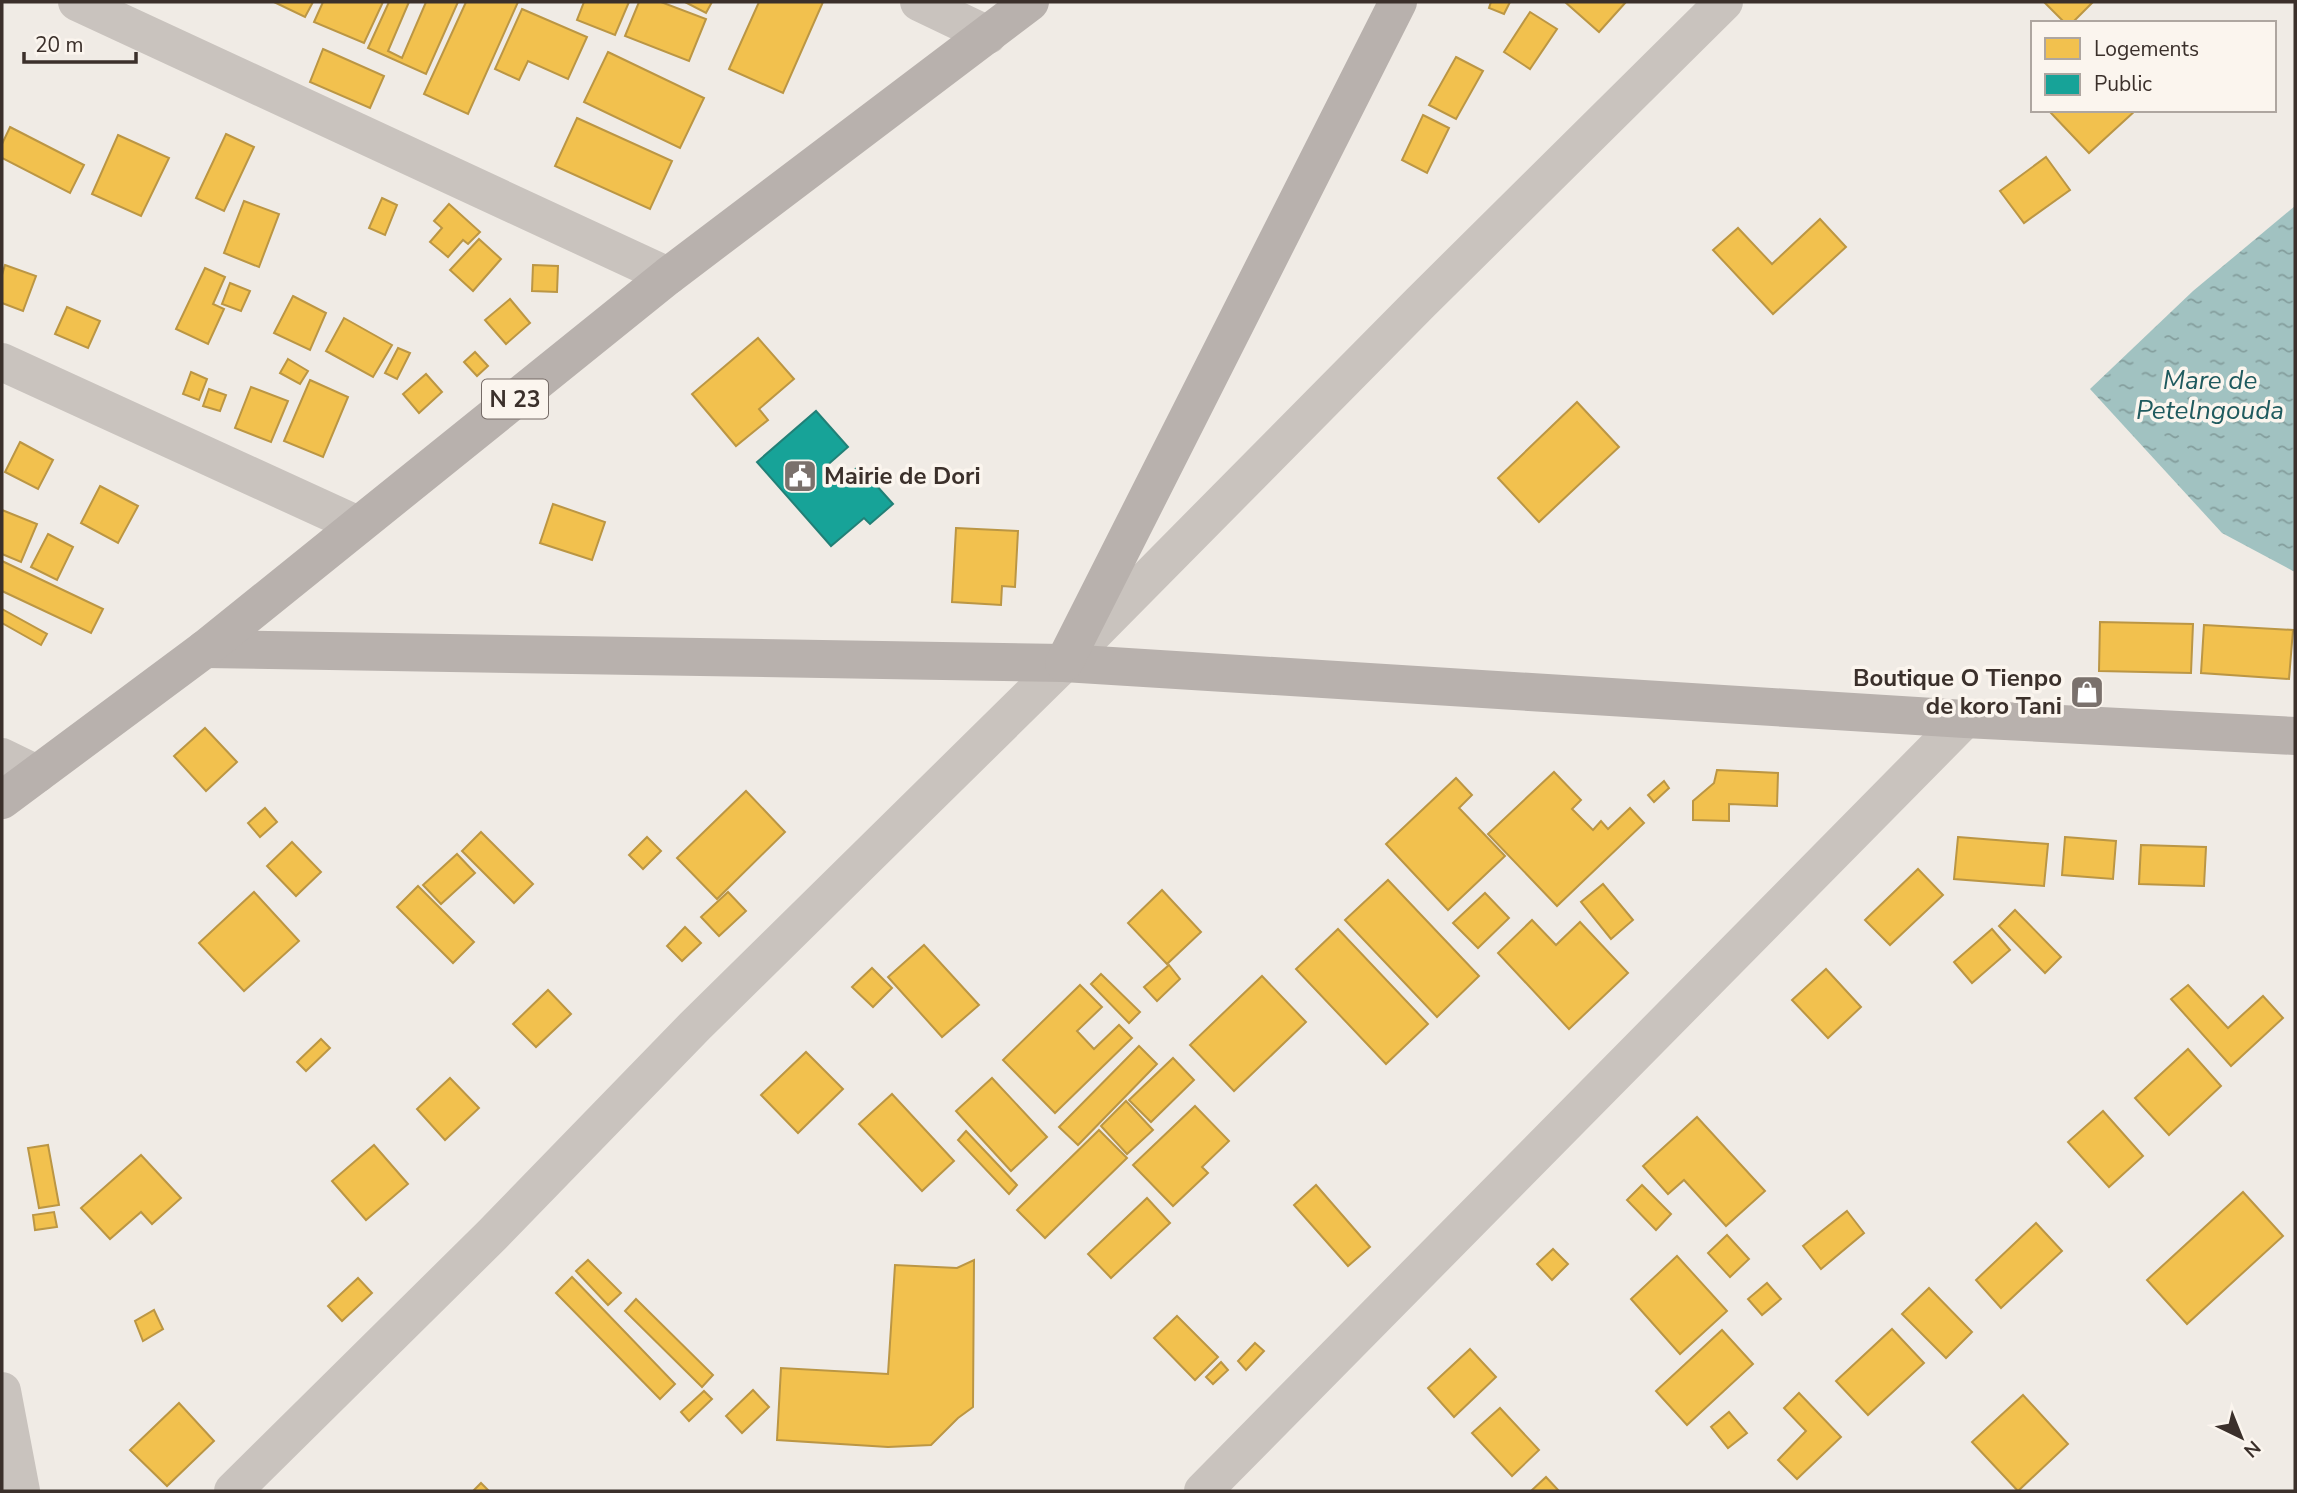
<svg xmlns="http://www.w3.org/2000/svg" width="2297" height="1493" font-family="'Nunito Sans',sans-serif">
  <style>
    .water { fill: url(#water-ripples) }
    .homes { fill: #f2c14e; stroke: #bb9644; stroke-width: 2 }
    .public { fill: #17a398; stroke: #228077; stroke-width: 2 }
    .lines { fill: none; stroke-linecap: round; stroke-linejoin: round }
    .minor { stroke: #c9c3be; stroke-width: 38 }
    .major { stroke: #b8b1ad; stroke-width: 38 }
    .labels { text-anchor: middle; stroke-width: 7; stroke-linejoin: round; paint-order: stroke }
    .shield { fill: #fbf5ee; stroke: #756b66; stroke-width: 2 }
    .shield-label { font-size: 23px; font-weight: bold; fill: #3b302b }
    .poi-label { font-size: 24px; font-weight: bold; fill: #3b302b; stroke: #fbf5ee; text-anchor: start }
    .water-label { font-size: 26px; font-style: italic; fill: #1f5a5e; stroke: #fbf5ee }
  </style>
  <defs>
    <pattern id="water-ripples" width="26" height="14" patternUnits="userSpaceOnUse" patternTransform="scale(1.75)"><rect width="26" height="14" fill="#a1c2c1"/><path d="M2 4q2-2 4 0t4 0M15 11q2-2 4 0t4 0" fill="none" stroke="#849e9d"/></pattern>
  </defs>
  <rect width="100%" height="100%" fill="#f0ebe5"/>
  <path class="water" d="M2295,206V572L2222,533L2090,389L2193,291Z"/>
  <g class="homes">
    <path d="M274,2H313L305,17Z"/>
    <path d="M323,2H383L364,43L314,22Z"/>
    <path d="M389,2H409L388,51L402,58L426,2H458L426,74L368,48Z"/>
    <path d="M466,2H518L468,114L424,94Z"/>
    <path d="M584,2H629L615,35L577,20Z"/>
    <path d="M639,2H661L706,19L689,61L625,36Z"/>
    <path d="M685,2H712L706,13Z"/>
    <path d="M759,2H823L783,93L729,69Z"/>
    <path d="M1491,2H1510L1504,14L1489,8Z"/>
    <path d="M1565,2H1626L1599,32Z"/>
    <path d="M2044,2H2093L2072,23H2065Z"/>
    <path d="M522,9L587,37L568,79L528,61L519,80L495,69Z"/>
    <path d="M1530,12L1557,29L1530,69L1504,52Z"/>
    <path d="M323,49L384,76L370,108L310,82Z"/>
    <path d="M608,52L704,98L680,148L584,102Z"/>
    <path d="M1456,57L1483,71L1456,119L1429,105Z"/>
    <path d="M2054,110H2136L2089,153L2051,113Z"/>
    <path d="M1423,115L1449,128L1427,173L1402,160Z"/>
    <path d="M577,118L672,161L650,209L555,166Z"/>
    <path d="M10,127L84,165L70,193L2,158V144Z"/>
    <path d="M226,134L254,147L224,211L196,198Z"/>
    <path d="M118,135L169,158L141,216L92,194Z"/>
    <path d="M2046,157L2070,190L2024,223L2000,191Z"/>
    <path d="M382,198L397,205L385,235L369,228Z"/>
    <path d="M244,201L279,214L259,267L224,253Z"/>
    <path d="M449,204L480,232L468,244L463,240L448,257L430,242L442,228L434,221Z"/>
    <path d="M1820,219L1846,247L1773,314L1713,250L1738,228L1772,264Z"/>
    <path d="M479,239L501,259L473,291L450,270Z"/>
    <path d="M5,265L36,276L23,311L2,303V275Z"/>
    <path d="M533,265L558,266L557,292L532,291Z"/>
    <path d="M205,268L225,277L213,304L224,309L208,344L176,329Z"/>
    <path d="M230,283L250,291L241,311L222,304Z"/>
    <path d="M293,296L326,313L310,350L274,333Z"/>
    <path d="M510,299L530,323L506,344L485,320Z"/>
    <path d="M67,307L100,321L88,348L55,334Z"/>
    <path d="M344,318L392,345L373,377L326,351Z"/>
    <path d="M758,338L794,379L759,409L768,420L736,446L692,394Z"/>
    <path d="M398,348L410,353L397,379L385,373Z"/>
    <path d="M475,352L488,366L477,376L464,362Z"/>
    <path d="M288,359L308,371L300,384L280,373Z"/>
    <path d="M191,372L207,379L199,400L183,394Z"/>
    <path d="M426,374L442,392L419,413L403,394Z"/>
    <path d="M310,380L348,397L323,457L284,441Z"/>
    <path d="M251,387L288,401L271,442L235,428Z"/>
    <path d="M209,389L226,395L220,411L203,406Z"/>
    <path d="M1577,402L1619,447L1539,522L1498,478Z"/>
    <path d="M20,442L53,460L38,489L5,472Z"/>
    <path d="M100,486L138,506L118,543L81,523Z"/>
    <path d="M553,504L605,522L592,560L540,543Z"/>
    <path d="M2,510L37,524L21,562L2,554Z"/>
    <path d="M956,528L1018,531L1015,587L1002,586L1001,605L952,602Z"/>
    <path d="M48,534L73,547L57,580L31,567Z"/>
    <path d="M2,561L103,609L91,633L2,591Z"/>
    <path d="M2,609L47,634L41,645L2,623Z"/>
    <path d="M2100,622L2193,624L2191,673L2099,671Z"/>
    <path d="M2204,625L2293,630L2289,679L2201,673Z"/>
    <path d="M205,728L237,762L206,791L174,756Z"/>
    <path d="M1717,770L1778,773L1777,806L1729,804V821L1693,820V801L1714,783Z"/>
    <path d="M1554,772L1581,800L1572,809L1593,830L1601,821L1608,829L1630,808L1644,823L1557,906L1488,834Z"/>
    <path d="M1456,778L1472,795L1459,808L1505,856L1448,910L1386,844Z"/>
    <path d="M1664,781L1669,788L1654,802L1648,795Z"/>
    <path d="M746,791L785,832L717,899L677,858Z"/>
    <path d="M265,808L277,822L260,837L248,823Z"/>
    <path d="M481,832L533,884L514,903L462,851Z"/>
    <path d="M647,837L661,851L643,869L629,855Z"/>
    <path d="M1958,837L2048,844L2044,886L1954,879Z"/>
    <path d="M2065,837L2116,841L2113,879L2062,875Z"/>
    <path d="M292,842L321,872L296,896L267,866Z"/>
    <path d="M2141,845L2206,847L2204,886L2139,884Z"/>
    <path d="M457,854L475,873L441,904L423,885Z"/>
    <path d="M1918,869L1943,895L1890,945L1865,920Z"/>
    <path d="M1388,880L1479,976L1437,1017L1345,920Z"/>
    <path d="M1603,884L1633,920L1611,939L1581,902Z"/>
    <path d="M418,886L474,942L453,963L397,907Z"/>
    <path d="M1162,890L1201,932L1167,964L1128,923Z"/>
    <path d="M254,892L299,941L244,991L199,943Z"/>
    <path d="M728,892L746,911L719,936L701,917Z"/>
    <path d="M1485,893L1509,918L1478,948L1453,923Z"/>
    <path d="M2015,910L2061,957L2045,973L1999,926Z"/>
    <path d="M1532,920L1556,945L1580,922L1628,973L1569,1029L1498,953Z"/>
    <path d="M685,927L701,943L682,961L667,946Z"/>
    <path d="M1338,929L1428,1024L1386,1064L1296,969Z"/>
    <path d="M1992,929L2010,950L1972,983L1954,962Z"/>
    <path d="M924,945L979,1005L942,1037L888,977Z"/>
    <path d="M1169,965L1180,979L1157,1001L1144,987Z"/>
    <path d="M872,968L892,988L873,1007L852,987Z"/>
    <path d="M1826,969L1861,1007L1828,1038L1792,1000Z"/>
    <path d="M1101,974L1140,1012L1129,1023L1091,984Z"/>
    <path d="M1262,976L1306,1022L1234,1091L1190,1045Z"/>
    <path d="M1080,985L1102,1007L1077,1031L1094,1049L1119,1025L1132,1038L1055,1113L1003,1060Z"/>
    <path d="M2188,985L2228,1028L2263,996L2283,1018L2231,1066L2171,999Z"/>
    <path d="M548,990L571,1014L536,1047L513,1024Z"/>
    <path d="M321,1039L330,1048L306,1071L297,1062Z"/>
    <path d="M1139,1046L1157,1064L1078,1145L1059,1127Z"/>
    <path d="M2188,1049L2221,1086L2169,1135L2135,1098Z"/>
    <path d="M806,1052L843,1089L798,1133L761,1095Z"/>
    <path d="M1173,1058L1194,1080L1151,1122L1129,1100Z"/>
    <path d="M450,1078L479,1108L445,1140L417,1109Z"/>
    <path d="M992,1078L1047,1137L1011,1171L956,1111Z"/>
    <path d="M892,1094L954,1161L922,1191L859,1124Z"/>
    <path d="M1126,1101L1153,1130L1127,1154L1101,1126Z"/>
    <path d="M1195,1106L1229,1141L1202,1167L1208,1173L1173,1206L1133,1165Z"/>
    <path d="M2103,1111L2143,1156L2109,1187L2068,1142Z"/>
    <path d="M1697,1117L1765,1191L1726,1226L1684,1180L1668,1194L1643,1166Z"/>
    <path d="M1099,1130L1127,1158L1045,1238L1017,1210Z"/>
    <path d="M966,1131L1017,1185L1009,1194L958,1140Z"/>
    <path d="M48,1145L59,1205L39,1208L28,1148Z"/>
    <path d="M374,1145L408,1184L366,1220L332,1181Z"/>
    <path d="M141,1155L181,1198L152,1224L141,1212L110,1239L81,1208Z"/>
    <path d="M1316,1185L1370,1247L1348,1266L1294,1205Z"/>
    <path d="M1642,1185L1671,1214L1656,1230L1627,1200Z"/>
    <path d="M2243,1192L2283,1236L2187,1324L2147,1280Z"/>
    <path d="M1147,1198L1170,1223L1111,1278L1088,1254Z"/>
    <path d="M1847,1211L1864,1233L1821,1269L1803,1246Z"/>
    <path d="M54,1212L57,1227L35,1230L33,1215Z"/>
    <path d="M2036,1223L2062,1251L2001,1308L1976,1280Z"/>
    <path d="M1727,1235L1749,1259L1730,1277L1708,1253Z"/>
    <path d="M1553,1249L1568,1264L1552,1280L1537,1264Z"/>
    <path d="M1677,1256L1727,1311L1680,1354L1631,1299Z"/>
    <path d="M588,1260L621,1293L608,1305L576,1271Z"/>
    <path d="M974,1260L973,1407L958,1418L931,1445L888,1447L777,1440L781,1368L888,1374L895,1265L957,1268Z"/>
    <path d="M572,1277L675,1384L660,1399L556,1293Z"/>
    <path d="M358,1278L372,1293L342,1321L328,1306Z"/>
    <path d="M1767,1283L1781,1299L1762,1315L1748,1299Z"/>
    <path d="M1929,1288L1972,1332L1946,1358L1902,1314Z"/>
    <path d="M636,1299L713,1375L702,1387L625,1311Z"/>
    <path d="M154,1310L163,1329L143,1341L135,1321Z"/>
    <path d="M1177,1316L1218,1357L1195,1380L1154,1338Z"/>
    <path d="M1892,1329L1924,1363L1868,1415L1836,1381Z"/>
    <path d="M1722,1330L1753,1364L1687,1425L1656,1391Z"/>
    <path d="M1255,1343L1264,1351L1246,1370L1238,1361Z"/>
    <path d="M1470,1349L1496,1377L1454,1417L1428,1388Z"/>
    <path d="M1221,1362L1228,1370L1213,1384L1206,1377Z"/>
    <path d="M753,1390L769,1407L742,1433L726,1416Z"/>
    <path d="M704,1391L712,1399L689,1421L681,1412Z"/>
    <path d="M1799,1393L1841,1437L1797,1479L1778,1460L1806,1431L1784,1408Z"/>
    <path d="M2023,1395L2068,1444L2018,1491L1972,1442Z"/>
    <path d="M179,1403L214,1441L167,1486L130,1450Z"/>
    <path d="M1500,1408L1539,1450L1512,1476L1472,1433Z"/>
    <path d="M1729,1412L1747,1433L1728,1448L1711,1427Z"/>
    <path d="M1546,1477L1559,1491H1531Z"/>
    <path d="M481,1483L489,1491H473Z"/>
  </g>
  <path class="public" d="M816,411L848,447L824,468L839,484L859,466L893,504L870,524L864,518L831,546L757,462Z"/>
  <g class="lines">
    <g class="minor">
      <path d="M77,2L668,276"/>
      <path d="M919,2L988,35"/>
      <path d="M2,362L358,525"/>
      <path d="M2,757L37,774"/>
      <path d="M2,1391L21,1491"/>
      <path d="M233,1491L492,1235L695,1026L1064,663L1420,303L1724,2"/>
      <path d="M1203,1491L1965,719"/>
    </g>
    <g class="major">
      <path d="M205,649L1064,663L1965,719L2295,736"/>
      <path d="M1064,663L1398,2"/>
      <path d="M2,800L205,649L668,276L1030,2"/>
    </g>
  </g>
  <defs>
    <g id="civic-square" transform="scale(1.75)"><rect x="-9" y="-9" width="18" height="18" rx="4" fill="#7a716c" stroke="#fbf5ee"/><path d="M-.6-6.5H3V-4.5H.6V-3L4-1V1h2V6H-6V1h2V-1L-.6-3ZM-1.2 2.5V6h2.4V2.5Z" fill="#fff"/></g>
    <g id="shop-square" transform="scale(1.75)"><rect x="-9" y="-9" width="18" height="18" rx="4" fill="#7a716c" stroke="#fbf5ee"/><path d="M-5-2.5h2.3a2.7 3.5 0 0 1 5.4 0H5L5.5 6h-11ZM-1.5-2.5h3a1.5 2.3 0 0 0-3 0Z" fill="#fff"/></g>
  </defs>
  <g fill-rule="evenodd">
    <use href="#civic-square" x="800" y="476"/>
    <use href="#shop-square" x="2087" y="692"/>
  </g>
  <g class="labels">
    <rect class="shield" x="482" y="379.5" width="66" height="39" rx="5"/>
    <g class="shield-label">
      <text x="515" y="407">N 23</text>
    </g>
    <g class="poi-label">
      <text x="824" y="484">Mairie de Dori</text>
      <text x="2062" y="686" text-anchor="end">Boutique O Tienpo<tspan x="2062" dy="28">de koro Tani</tspan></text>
    </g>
    <g class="water-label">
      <text x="2210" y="389">Mare de<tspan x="2210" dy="30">Petelngouda</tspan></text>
    </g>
  </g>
  <rect width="2297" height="1493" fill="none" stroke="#3b302b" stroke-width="7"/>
  <rect x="2031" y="21" width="245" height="91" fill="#fbf5ee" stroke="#aea6a0" stroke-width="2"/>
  <rect x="2045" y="38" width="35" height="21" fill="#f2c14e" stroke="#aea6a0" stroke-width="2"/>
  <text x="2094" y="56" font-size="21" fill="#3b302b">Logements</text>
  <rect x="2045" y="74" width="35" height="21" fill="#17a398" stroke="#aea6a0" stroke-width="2"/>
  <text x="2094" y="91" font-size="21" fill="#3b302b">Public</text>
  <g transform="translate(2241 1437) rotate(137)" stroke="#fbf5ee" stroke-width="5" paint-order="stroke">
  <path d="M0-5L12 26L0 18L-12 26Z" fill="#3b302b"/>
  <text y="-10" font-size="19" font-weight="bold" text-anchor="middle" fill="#3b302b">N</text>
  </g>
  <path d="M24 52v10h112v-10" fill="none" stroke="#3b302b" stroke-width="3.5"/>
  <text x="35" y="52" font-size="21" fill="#3b302b" stroke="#fbf5ee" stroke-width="5" paint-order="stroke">20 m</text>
</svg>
